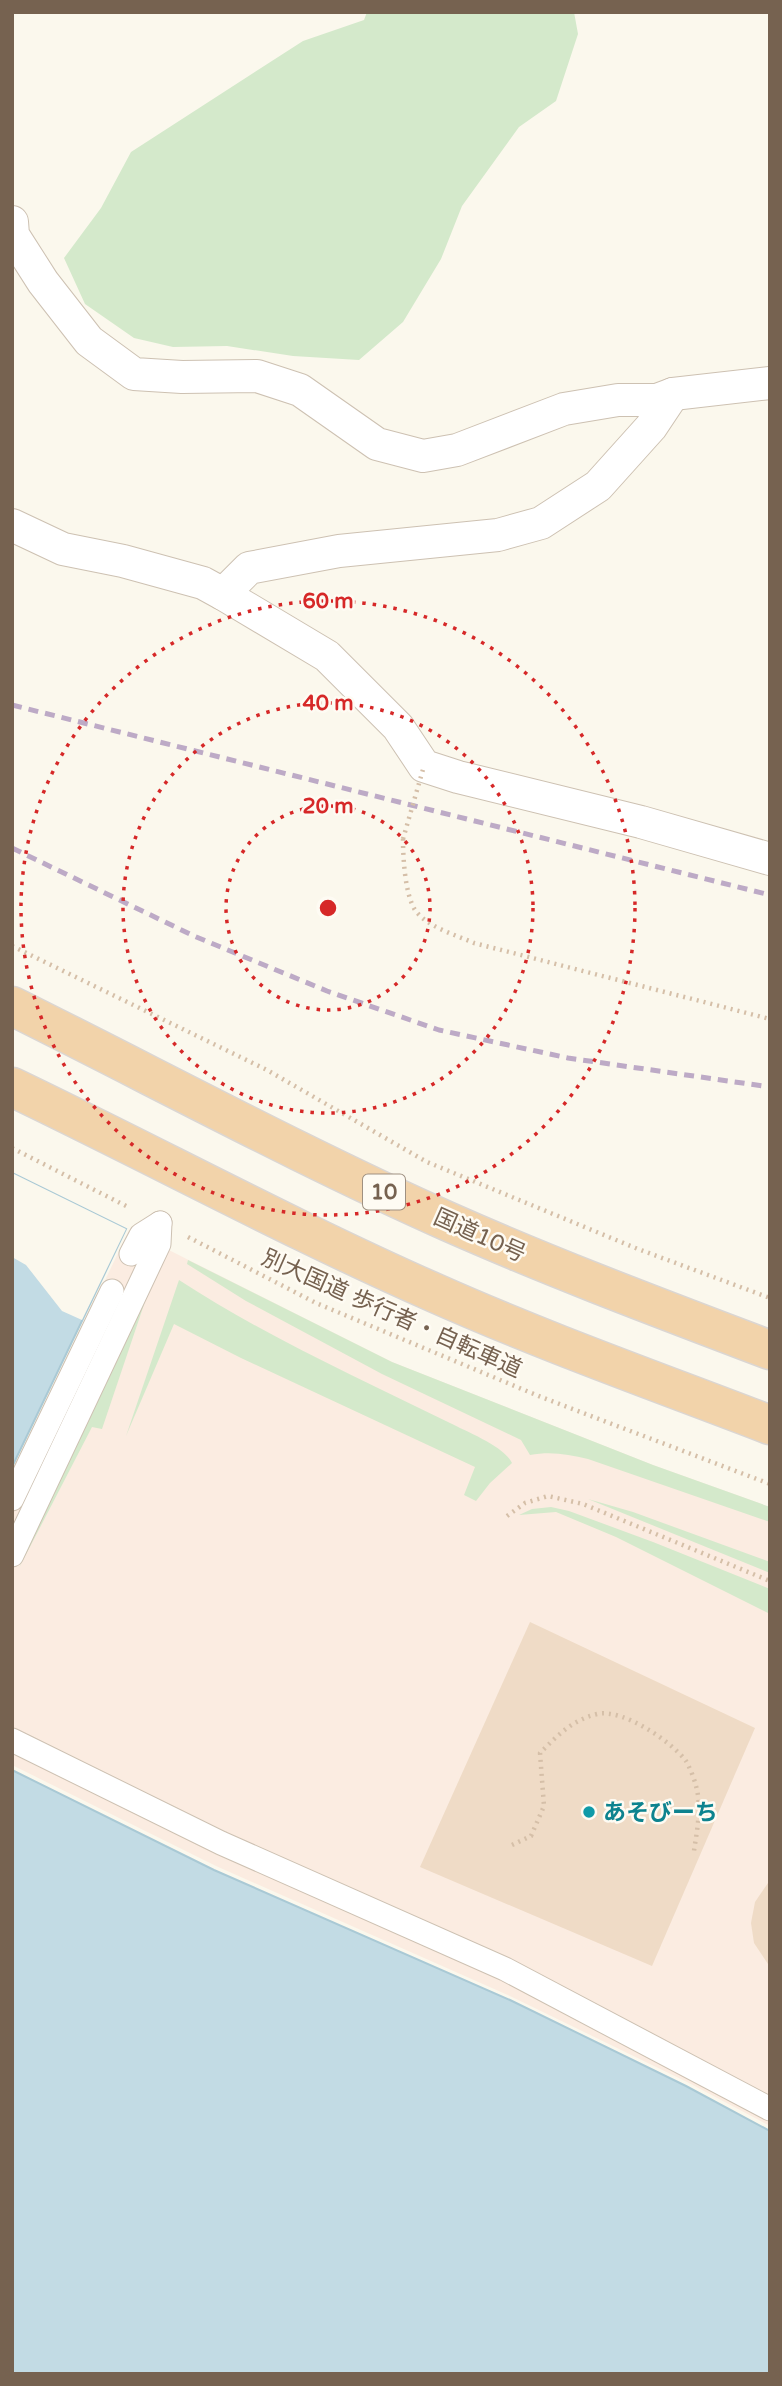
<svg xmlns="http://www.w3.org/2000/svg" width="782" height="2386" font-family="'Varela Round','Noto Sans JP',sans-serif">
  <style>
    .commercial { fill: #fbece1 }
    .green { fill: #d4e9cb }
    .water { fill: #c2dbe4; stroke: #a9c9d5; stroke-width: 2 }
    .pier { fill: #fbf8ed }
    .building { fill: #efdbc6 }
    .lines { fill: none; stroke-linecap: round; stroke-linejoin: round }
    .pedestrian-casing { stroke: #cdc1b2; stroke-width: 25 }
    .minor-casing { stroke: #cdc1b2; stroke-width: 34 }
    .trunk-casing { stroke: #dbd6d2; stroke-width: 41 }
    .path { stroke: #d5bfa8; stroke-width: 4.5; stroke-dasharray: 2 5; stroke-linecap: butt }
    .pedestrian { stroke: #fff; stroke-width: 23 }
    .minor { stroke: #fff; stroke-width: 32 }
    .trunk { stroke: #f2d3aa; stroke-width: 38 }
    .rail { stroke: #bdaac6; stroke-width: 5; stroke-dasharray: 10 7; stroke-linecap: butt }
    .path-bridge { stroke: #d5bfa8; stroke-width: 4.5; stroke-dasharray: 2 5; stroke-linecap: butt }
    .ring { fill: none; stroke: #d62828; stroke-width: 3.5; stroke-dasharray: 3.5 7 }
    .culture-dot { fill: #0f9aa8; stroke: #fefbf3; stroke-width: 2.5 }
    .labels { text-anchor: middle; stroke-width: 5; stroke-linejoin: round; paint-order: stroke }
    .shield { fill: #fefbf3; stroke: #9f9081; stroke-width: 2 }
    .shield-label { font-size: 21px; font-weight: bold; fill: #766250 }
    .street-label { font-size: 23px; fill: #766250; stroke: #fefbf3 }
    .culture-label { font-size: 23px; font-weight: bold; fill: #0d838f; stroke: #fefbf3; text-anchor: start }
    .centre { fill: #d62828; stroke: #fefbf3; stroke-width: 3.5 }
    .ring-label { font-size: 21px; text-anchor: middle; font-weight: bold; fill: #d62828; stroke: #fefbf3; stroke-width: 5; stroke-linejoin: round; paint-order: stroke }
  </style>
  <rect width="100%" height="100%" fill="#fbf8ed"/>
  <path class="commercial" d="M129,1230L392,1362L653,1465L770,1507V2126L687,2082L512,1997L216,1866L12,1765V1475Z"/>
  <g class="green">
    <path d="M367,12H574L578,34L556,101L519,127L462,206L441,259L403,322L359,360L293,356L227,346L173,347L134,338L85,304L64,258L101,208L131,152L303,41L364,20Z"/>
    <path d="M188,1260L392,1362L653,1465L770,1507V1522L588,1459C568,1454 550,1451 530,1455L521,1440L382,1374L246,1301L187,1264Z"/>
    <path d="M156,1269L102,1429L92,1427L19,1568Z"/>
    <path d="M179,1280C265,1336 358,1378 450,1423C467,1432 504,1446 512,1463L490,1483L476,1501L464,1495L475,1467L241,1358L174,1324L126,1436Z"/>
    <path d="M588,1499L633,1512L770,1562V1573Z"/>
    <path d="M551,1507L569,1511L653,1542L770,1589V1614L616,1537L556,1512L519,1515L532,1509Z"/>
  </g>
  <g class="water">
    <path d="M12,1173L126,1229L12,1467Z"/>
    <path d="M12,1770L214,1870L510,2000L686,2086L770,2131V2374H12Z"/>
  </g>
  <path class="pier" d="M12,1173L126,1229L82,1320L62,1311L26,1265L12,1257Z"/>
  <g class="building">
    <path d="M530,1622L755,1728L652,1966L420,1867Z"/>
    <path d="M770,1880V1967L754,1943L751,1923L755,1902Z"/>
  </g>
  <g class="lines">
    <g class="pedestrian-casing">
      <g id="pedestrian">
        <path d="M131,1254L141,1235L160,1223"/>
        <path d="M12,1499L112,1291"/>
        <path d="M12,1555L159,1244L160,1223"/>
        <path d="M12,1740L221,1843L505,1969L770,2109"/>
      </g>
    </g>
    <g class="minor-casing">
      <g id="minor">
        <path d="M12,222L13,235L43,282L89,341L134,374L182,377L257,376L300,390L377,444L423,456L457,450L564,409L618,400H657L673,394L770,383"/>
        <path d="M12,525L63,549L123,561L203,583L223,594L327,656L398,727L424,766L458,777L641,822L770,859"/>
        <path d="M223,594L249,568L339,551L498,535L541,523L598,486L651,427L673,394"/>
      </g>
    </g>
    <g class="trunk-casing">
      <g id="trunk">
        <path d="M12,1006C157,1078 301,1156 449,1222C555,1269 662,1309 770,1350"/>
        <path d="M12,1087C154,1155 292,1230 435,1293C545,1342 658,1382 770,1425"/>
      </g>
    </g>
    <g class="path">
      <path d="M403,839C403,858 405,894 415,910C427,927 456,935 474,943L770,1019"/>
      <path d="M12,946L267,1070L427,1162L638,1249L770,1298"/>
      <path d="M12,1148L130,1208"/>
      <path d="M188,1237L316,1303L541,1397L770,1484"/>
      <path d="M507,1516L525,1503L548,1496L583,1504L770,1581"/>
      <path d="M512,1845L531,1836L544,1806L540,1753C557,1736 572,1720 597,1714C622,1708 671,1741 686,1761C690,1768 694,1778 696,1786C702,1807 697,1830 694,1851"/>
    </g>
    <use href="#pedestrian" class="pedestrian"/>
    <use href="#minor" class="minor"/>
    <use href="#trunk" class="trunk"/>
    <g class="rail">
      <path d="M12,705L770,895"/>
      <path d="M12,848L194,936L327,991L439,1030L568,1058L770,1087"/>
    </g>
    <path class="path-bridge" d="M403,839L424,766"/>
  </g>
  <g class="ring">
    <circle cx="328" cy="908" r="102"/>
    <circle cx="328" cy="908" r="205"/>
    <circle cx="328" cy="908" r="307"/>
  </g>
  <circle class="culture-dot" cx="589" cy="1812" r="7"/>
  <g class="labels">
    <rect class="shield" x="363" y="1174.5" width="42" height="35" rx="5"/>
    <g class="shield-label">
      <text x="384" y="1199">10</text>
    </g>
    <g class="street-label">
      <text transform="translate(480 1235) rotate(24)" y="8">国道10号</text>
      <text transform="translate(392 1313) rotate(24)" y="8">別大国道 歩行者・自転車道</text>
    </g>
    <g class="culture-label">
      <text x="603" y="1820">あそびーち</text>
    </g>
  </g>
  <circle cx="328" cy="908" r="10" class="centre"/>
  <g class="ring-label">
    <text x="328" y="608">60 m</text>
    <text x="328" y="710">40 m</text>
    <text x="328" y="813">20 m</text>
  </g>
  <rect width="782" height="2386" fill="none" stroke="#766250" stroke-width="28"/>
</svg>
